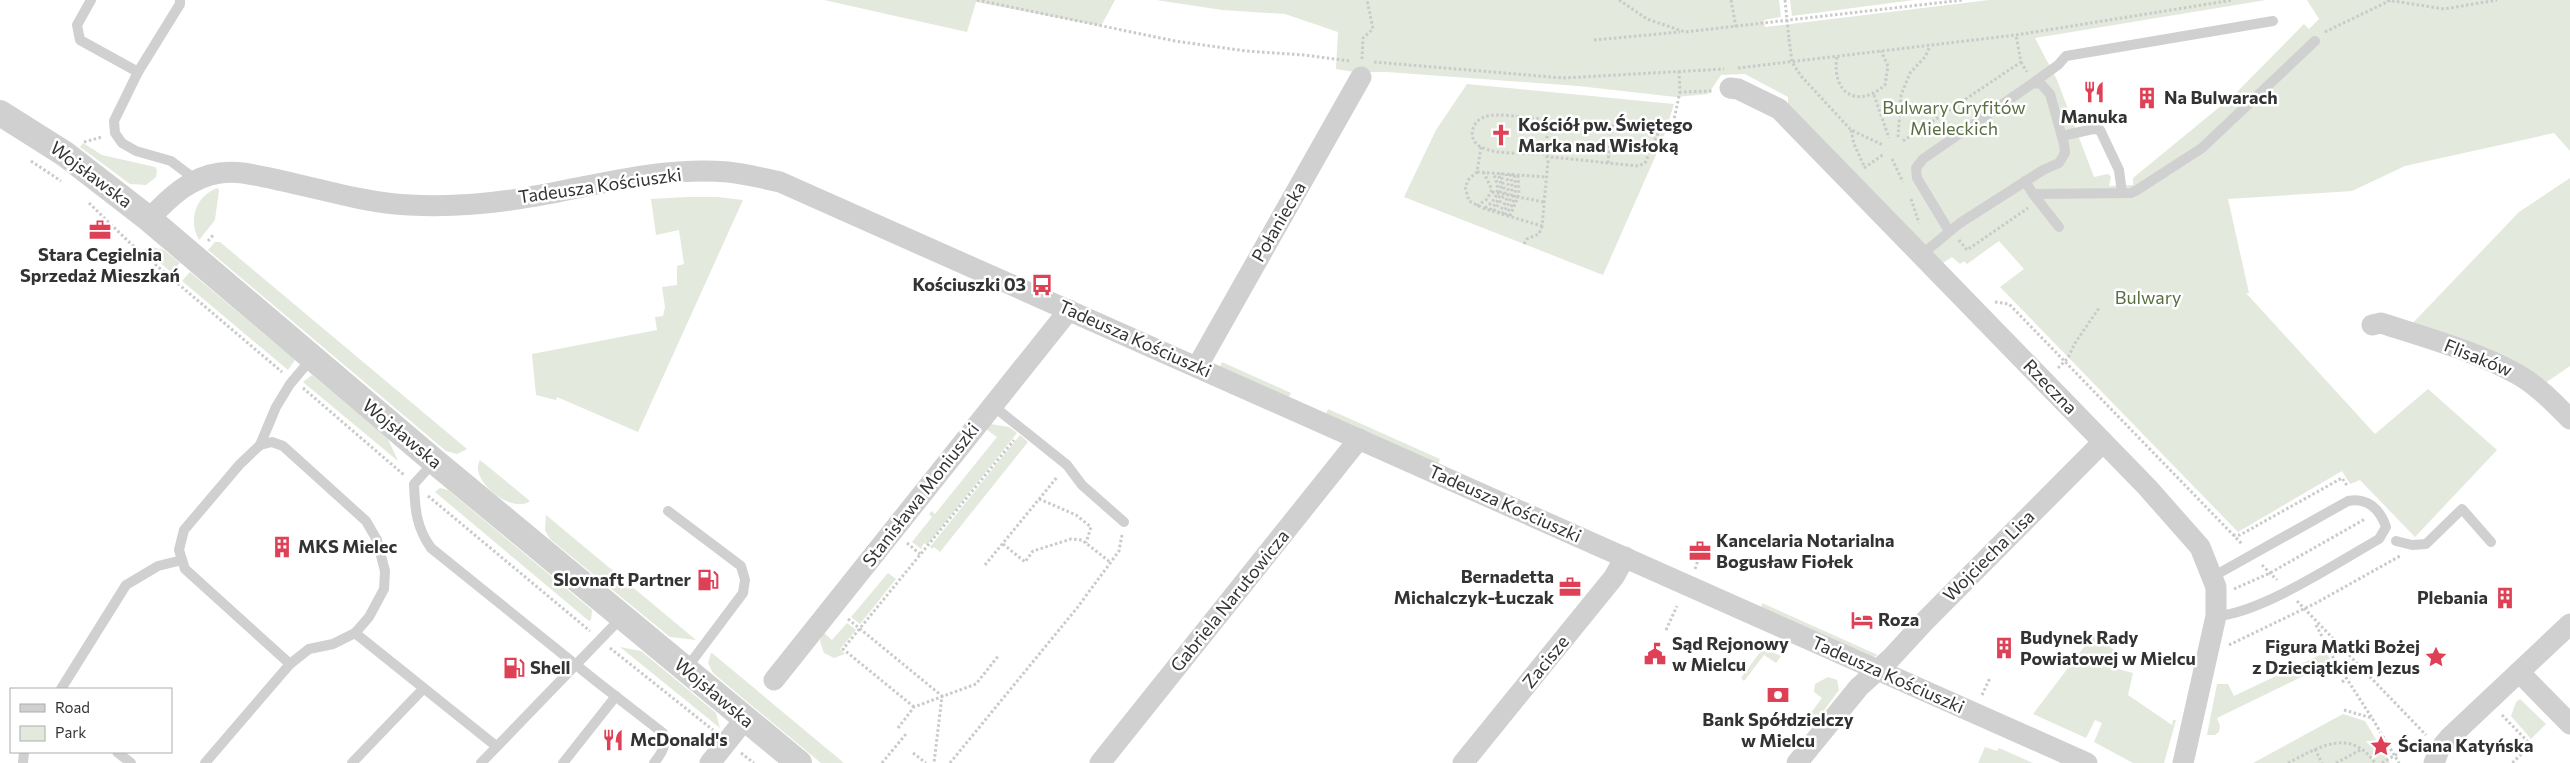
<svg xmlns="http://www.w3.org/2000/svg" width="2570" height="763" font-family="Commissioner,sans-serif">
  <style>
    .green { fill: #e3e9dc }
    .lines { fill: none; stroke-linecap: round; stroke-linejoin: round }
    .path { stroke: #cacaca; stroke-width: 3; stroke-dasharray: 2.5 2.5; stroke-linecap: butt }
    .service { stroke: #d0d0d0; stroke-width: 10 }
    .minor { stroke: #d0d0d0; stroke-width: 21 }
    .tertiary { stroke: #d0d0d0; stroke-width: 26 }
    .path-bridge { stroke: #cacaca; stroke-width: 3; stroke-dasharray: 2.5 2.5; stroke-linecap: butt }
    .labels { text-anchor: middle; stroke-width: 5; stroke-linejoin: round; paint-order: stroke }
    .poi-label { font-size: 18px; font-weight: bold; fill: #333; stroke: #fff; text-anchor: start }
    .park-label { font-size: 18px; fill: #596e41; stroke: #fff }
    .street-label { font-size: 18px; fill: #333; stroke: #fff }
  </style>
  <rect width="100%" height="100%" fill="#fff"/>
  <g class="green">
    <path d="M824,0H1115L1101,26L976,2L967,32Z"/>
    <path d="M1156,0H1779L1781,17L1764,20L1765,27L1989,0H2266L2035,38L2057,80L2094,177L2108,174L2111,177L2109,186L2133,185V178L2233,96L2304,24L2309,29L2319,19L2307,0H2570V151L2554,133L2405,166L2352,191L2228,199L2249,293H2246L2375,434L2428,389L2497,450L2415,537L2360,480L2350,484L2342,471L2238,532L2000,287L2024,269L1999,241L1967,264L1964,261L1960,264L1952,257L1943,263L1788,106V97L1745,74L1721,75L1708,94L1676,97L1578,86L1387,72H1355L1336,69L1338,32L1285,14L1222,10Z"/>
    <path d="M1790,0H1914L1792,16Z"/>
    <path d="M1467,84L1674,104L1663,139L1603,275L1404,197L1436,130Z"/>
    <path d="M83,143L102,155L155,167L157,170L156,177L146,185L130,184L80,147Z"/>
    <path d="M2570,178V366L2541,386L2409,327L2519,212Z"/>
    <path d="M217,188L219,190L215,220L199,240C188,220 195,197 217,188Z"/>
    <path d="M686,197H717L743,200L638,432L557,397L556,400L536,395L532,354L657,330L655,317L663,316L665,307L662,287L677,285V266L684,264L679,230L656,235L651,199Z"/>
    <path d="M215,242H220L467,449L457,454L446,451L208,250Z"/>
    <path d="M152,247L164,250L180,263L171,272L144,249Z"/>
    <path d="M190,272L295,360L288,370L182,281Z"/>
    <path d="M1222,362L1291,393L1289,397L1220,367Z"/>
    <path d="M312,375L388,439L398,461L303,382Z"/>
    <path d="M1328,409L1440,459L1438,464L1326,414Z"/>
    <path d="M991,424L1009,427L1017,433L927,545L924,543L921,549L912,542L932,517L929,514L932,511L935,514L997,437L986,429Z"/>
    <path d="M1020,435L1028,442L940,552L934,547L932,549L930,547Z"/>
    <path d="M480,460L530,501C512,515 468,480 480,460Z"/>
    <path d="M440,488L448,490L592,610L591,620L589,621L435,492Z"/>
    <path d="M546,515L696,640L670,637L550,539L545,530Z"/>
    <path d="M888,573L896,579L860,624L851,617Z"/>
    <path d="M1762,603L1878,655L1874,657L1761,608Z"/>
    <path d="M847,623L856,630L840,649L845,654L834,658L824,653L820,641L823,632L832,640Z"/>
    <path d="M2094,634L2115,651L2106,666L2133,673L2128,695L2172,725L2173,720H2176L2164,763H2133L2094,742L2102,723L2095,720L2086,738L2033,714Z"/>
    <path d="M620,647L641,651L669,674L716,713L720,728Z"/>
    <path d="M1763,648L1781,656L1776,663L1764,655L1744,681L1741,678Z"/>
    <path d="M2326,652L2332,662L2217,718L2220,726L2219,732L2215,735H2207L2217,684H2228L2234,696Z"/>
    <path d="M711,653H712L844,763H821L751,705L713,673L708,663Z"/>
    <path d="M1828,677L1837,680L1839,690L1820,716L1810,714L1822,698L1814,692L1815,684Z"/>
    <path d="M2520,699L2546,724L2531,739L2511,716L2516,702Z"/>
    <path d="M2343,714L2365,721L2390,763H2253Z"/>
    <path d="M1985,747L1997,751L1999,748L2033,763H1978Z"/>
  </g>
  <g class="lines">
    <g class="path">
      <path d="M977,0L1175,41L1246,51L1304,55L1350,61"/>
      <path d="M1619,0L1647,19L1685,32L1963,0"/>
      <path d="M1731,0L1736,27"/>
      <path d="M2387,0L2444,9L2497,0"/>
      <path d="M2325,32L2391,0"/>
      <path d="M1789,39L1792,62L1801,76L1851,130L1883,145"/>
      <path d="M1594,40L1680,32"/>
      <path d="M1837,57C1831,92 1857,110 1885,85L1888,66L1881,51"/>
      <path d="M1362,59L1363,38L1373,29L1367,0"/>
      <path d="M1374,62L1563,78L1724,69"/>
      <path d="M2021,62L2027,72"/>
      <path d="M1738,68L2016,35L2233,0"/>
      <path d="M1679,71L1680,92L1713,91"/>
      <path d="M1874,95L1889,138"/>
      <path d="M1548,122L1541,119C1526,118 1496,112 1484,117C1471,122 1467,140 1481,147C1495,155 1528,153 1546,154L1551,157L1638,166L1645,163L1659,131"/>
      <path d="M1851,130L1854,144L1864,166"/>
      <path d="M1898,137L1901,95L1910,73L1925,57L1930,46"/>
      <path d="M1903,141L2021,62L2016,35"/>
      <path d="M84,142L102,137"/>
      <path d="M1481,147L1477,172L1469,179L1465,187L1469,201L1485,209L1542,226L1548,161L1546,154L1548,122L1666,130L1673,124L1680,92"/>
      <path d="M1892,159L1903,182"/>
      <path d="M31,161L61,181"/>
      <path d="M1608,163L1611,127"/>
      <path d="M1864,168L1884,154"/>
      <path d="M1477,172L1546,177"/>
      <path d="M1492,192L1544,202"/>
      <path d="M1911,199L1919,223"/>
      <path d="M89,203L130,243L282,372"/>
      <path d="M1477,206L1487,199L1492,190L1484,173"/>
      <path d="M1485,208C1498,199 1501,188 1493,173"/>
      <path d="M1490,210C1502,199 1503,187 1498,173"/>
      <path d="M1494,211L1505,194L1501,173"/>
      <path d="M1498,213C1509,201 1510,189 1506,174"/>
      <path d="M1502,214C1512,201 1514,189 1510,174"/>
      <path d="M1505,215C1516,203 1517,189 1514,174"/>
      <path d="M1510,216L1519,194L1518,175"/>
      <path d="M1959,240L1967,250L2028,208"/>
      <path d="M208,241L214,234"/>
      <path d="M1524,244L1527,239L1539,234L1542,226"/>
      <path d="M1995,302L2009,304L2242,544"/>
      <path d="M2058,368L2068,358L2075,343L2099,308"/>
      <path d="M303,388L404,475"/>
      <path d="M428,496L590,631"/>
      <path d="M1039,499L1076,515L1091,527L1086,543"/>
      <path d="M2233,535H2240L2342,478L2348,487"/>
      <path d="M907,543L920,554"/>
      <path d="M1003,544L1025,562L1033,551L1071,539L1082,540L1110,562"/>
      <path d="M985,565L1058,476"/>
      <path d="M2262,565L2277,580"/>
      <path d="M1695,569L1699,557"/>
      <path d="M2234,589L2270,573L2365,519"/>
      <path d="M2297,601L2426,735"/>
      <path d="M848,619L942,696L934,763"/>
      <path d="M2316,625L2334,659L2372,718"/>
      <path d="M1666,630L1677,606"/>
      <path d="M2229,645L2316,603L2400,556"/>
      <path d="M610,648L713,730"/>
      <path d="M2342,682L2346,679"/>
      <path d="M1982,695L1990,678"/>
      <path d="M914,707L843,649L1014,440"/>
      <path d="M2344,710L2372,718L2399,763"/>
      <path d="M2502,715L2531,745L2512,763"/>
      <path d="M898,728L914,707L976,684L999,655"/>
      <path d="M677,742L700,746"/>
      <path d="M2315,749L2322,763"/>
      <path d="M741,753L754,763"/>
      <path d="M913,753L926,763"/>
      <path d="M882,763L906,734"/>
      <path d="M950,763L1077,608L1119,551L1122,535"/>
      <path d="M2288,763C2319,747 2350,727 2375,763"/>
      <path d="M2336,763L2362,749"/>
      <path d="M2382,763L2422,739"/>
    </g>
    <g class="service">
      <path d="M91,0L77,25L80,40L138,72"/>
      <path d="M180,0V4L138,72L114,121L115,133L122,143L136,151L171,161L196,180"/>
      <path d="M2033,83L2058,65L2066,56L2273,21"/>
      <path d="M2062,136L2093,129L2100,130L2119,170L2122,193"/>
      <path d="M2025,181L2033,194L2131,193L2137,190L2202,148L2315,41"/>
      <path d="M2033,194L2059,227"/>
      <path d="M1921,255L1960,223L2043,170L2059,163L2065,153L2064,144L2050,94L2041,84L2033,83L1923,159L1916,168L1917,178L1949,231"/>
      <path d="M992,405L1067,465L1082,485L1124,522"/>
      <path d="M434,462L414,484C415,509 416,527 431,548L596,681L663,733C667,745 662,753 654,763"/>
      <path d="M668,511L741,566L745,580L743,593L686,669"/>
      <path d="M2396,541L2412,545L2426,544L2462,509L2491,542"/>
      <path d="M2214,576L2348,501C2367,497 2380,509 2386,527L2379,539C2338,562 2260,614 2216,616"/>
      <path d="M355,633L496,746"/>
      <path d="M290,664L185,569L179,550L184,530L240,464L260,445L276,407L290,384L312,358"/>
      <path d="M61,689L126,585L158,566L182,560"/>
      <path d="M117,752L131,763"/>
      <path d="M23,763L24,752"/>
      <path d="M205,763L290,664L309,649L333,644L355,633L369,617L384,589L385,571L377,540L366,521L283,446L272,442L260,445"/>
      <path d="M352,763L423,689"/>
      <path d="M481,763L622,617"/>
      <path d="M563,763L616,696"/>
    </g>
    <g class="minor">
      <path d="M1730,88L1738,89L1779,109L2147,487L2200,547L2216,587V616L2183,763"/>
      <path d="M149,219C169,198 190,177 220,173C242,170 262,177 283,181C324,190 367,203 409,205C449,207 491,204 530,197C595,186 662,166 728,172C746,174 763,178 780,182L2087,763"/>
      <path d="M2372,325L2381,323C2427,338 2475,351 2517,374C2537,385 2554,403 2570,419"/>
      <path d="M1197,367L1361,77"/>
      <path d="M2519,672L2570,724"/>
      <path d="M774,680L1069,310"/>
      <path d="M710,763L745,719"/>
      <path d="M1100,763L1359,439"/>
      <path d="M1463,763L1614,577L1625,557"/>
      <path d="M1797,763L1859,687L1891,658L1926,620L2103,442"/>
      <path d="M2434,763L2439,750L2449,738L2570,624"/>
    </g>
    <path class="tertiary" d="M0,113L65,154L149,219L434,461L799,763"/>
    <path class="path-bridge" d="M1785,0L1789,39"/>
  </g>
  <defs>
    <g id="restaurant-bare" transform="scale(1.725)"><path d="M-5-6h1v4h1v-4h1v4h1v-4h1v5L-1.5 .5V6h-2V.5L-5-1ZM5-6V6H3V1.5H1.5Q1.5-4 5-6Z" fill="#de4056" stroke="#fff" stroke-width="2.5" paint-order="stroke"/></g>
    <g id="building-bare" transform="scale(1.725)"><path d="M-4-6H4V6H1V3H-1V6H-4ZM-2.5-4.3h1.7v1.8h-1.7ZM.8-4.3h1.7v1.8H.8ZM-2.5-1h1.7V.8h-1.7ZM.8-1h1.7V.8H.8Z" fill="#de4056" stroke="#fff" stroke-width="2.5" paint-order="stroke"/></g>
    <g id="church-bare" transform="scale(1.725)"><path d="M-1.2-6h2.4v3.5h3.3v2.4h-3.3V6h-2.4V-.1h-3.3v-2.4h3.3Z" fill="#de4056" stroke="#fff" stroke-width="2.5" paint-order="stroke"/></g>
    <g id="office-bare" transform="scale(1.725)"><path d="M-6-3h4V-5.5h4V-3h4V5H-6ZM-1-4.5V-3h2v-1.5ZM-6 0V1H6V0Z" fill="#de4056" stroke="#fff" stroke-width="2.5" paint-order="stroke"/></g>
    <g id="bus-bare" transform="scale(1.725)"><path d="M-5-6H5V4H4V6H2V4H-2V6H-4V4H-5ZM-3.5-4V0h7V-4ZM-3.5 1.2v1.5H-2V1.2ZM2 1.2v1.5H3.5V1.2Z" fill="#de4056" stroke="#fff" stroke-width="2.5" paint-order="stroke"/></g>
    <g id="fuel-bare" transform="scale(1.725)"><path d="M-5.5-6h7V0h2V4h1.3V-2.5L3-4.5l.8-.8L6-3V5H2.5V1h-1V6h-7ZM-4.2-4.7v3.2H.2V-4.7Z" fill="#de4056" stroke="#fff" stroke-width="2.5" paint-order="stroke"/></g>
    <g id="hotel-bare" transform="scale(1.725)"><path d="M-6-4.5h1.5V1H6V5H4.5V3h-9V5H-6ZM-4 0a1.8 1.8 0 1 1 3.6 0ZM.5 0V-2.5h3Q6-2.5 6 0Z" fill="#de4056" stroke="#fff" stroke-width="2.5" paint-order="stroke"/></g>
    <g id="civic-bare" transform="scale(1.725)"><path d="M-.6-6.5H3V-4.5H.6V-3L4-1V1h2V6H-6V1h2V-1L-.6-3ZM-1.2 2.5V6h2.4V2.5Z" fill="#de4056" stroke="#fff" stroke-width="2.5" paint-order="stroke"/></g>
    <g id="sight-bare" transform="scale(1.725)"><path d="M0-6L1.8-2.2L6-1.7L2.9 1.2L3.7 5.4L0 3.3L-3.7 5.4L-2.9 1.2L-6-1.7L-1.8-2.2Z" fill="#de4056" stroke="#fff" stroke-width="2.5" paint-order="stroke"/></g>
    <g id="bank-bare" transform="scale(1.725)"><path d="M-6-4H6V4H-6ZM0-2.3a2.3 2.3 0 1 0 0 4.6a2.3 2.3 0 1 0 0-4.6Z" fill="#de4056" stroke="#fff" stroke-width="2.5" paint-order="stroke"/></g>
  </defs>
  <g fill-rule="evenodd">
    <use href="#restaurant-bare" x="2094" y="92"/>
    <use href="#building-bare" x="2147" y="98"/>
    <use href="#church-bare" x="1501" y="135"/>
    <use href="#office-bare" x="100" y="230"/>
    <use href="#bus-bare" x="1042" y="285"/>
    <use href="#building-bare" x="282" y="547"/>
    <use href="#office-bare" x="1700" y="551"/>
    <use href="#fuel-bare" x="708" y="580"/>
    <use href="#office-bare" x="1570" y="587"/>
    <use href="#building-bare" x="2505" y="598"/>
    <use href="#hotel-bare" x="1862" y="620"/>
    <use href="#building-bare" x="2004" y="648"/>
    <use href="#civic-bare" x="1655" y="654"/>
    <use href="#sight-bare" x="2436" y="657"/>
    <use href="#fuel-bare" x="514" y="668"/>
    <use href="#bank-bare" x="1778" y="695"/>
    <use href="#restaurant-bare" x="613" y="740"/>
    <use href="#sight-bare" x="2381" y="746"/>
  </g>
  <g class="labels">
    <g class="poi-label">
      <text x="2164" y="104">Na Bulwarach</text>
      <text x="2094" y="123" text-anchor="middle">Manuka</text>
      <text x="1518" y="131">Kościół pw. Świętego<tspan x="1518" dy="21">Marka nad Wisłoką</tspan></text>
      <text x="100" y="261" text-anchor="middle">Stara Cegielnia<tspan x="100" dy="21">Sprzedaż Mieszkań</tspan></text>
      <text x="1026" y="291" text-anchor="end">Kościuszki 03</text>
      <text x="1716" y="547">Kancelaria Notarialna<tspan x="1716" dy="21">Bogusław Fiołek</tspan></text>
      <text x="298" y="553">MKS Mielec</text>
      <text x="1554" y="583" text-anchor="end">Bernadetta<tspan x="1554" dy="21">Michalczyk-Łuczak</tspan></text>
      <text x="691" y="586" text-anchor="end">Slovnaft Partner</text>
      <text x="2488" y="604" text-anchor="end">Plebania</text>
      <text x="1878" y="626">Roza</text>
      <text x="2020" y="644">Budynek Rady<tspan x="2020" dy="21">Powiatowej w Mielcu</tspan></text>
      <text x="1672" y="650">Sąd Rejonowy<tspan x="1672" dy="21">w Mielcu</tspan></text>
      <text x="2420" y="653" text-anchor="end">Figura Matki Bożej<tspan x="2420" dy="21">z Dzieciątkiem Jezus</tspan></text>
      <text x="530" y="674">Shell</text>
      <text x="1778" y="726" text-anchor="middle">Bank Spółdzielczy<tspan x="1778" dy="21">w Mielcu</tspan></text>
      <text x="630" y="746">McDonald's</text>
      <text x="2398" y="752">Ściana Katyńska</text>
    </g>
    <g class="park-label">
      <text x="1954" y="114">Bulwary Gryfitów<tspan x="1954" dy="21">Mieleckich</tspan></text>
      <text x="2148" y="304">Bulwary</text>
    </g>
    <g class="street-label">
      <text transform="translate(91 175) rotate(37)" y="6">Wojsławska</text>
      <text transform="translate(600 186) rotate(-8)" y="6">Tadeusza Kościuszki</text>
      <text transform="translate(1279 222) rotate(-60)" y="6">Połaniecka</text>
      <text transform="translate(1135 339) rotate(24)" y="6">Tadeusza Kościuszki</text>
      <text transform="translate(2478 358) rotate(22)" y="6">Flisaków</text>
      <text transform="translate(2050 387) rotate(46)" y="6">Rzeczna</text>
      <text transform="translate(402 434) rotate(40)" y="6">Wojsławska</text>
      <text transform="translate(921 495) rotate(-52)" y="6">Stanisława Moniuszki</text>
      <text transform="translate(1505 504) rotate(24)" y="6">Tadeusza Kościuszki</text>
      <text transform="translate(1989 556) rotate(-45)" y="6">Wojciecha Lisa</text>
      <text transform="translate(1230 601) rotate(-51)" y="6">Gabriela Narutowicza</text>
      <text transform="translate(1546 662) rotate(-51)" y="6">Zacisze</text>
      <text transform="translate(1888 675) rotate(24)" y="6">Tadeusza Kościuszki</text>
      <text transform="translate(714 693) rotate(40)" y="6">Wojsławska</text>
    </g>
  </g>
  <rect x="10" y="688" width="162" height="65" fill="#ffffff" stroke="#adadad"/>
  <rect x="20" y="704" width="25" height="8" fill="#d0d0d0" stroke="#adadad"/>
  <text x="55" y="713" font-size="15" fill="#333333">Road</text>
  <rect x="20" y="726" width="25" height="15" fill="#e3e9dc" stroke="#adadad"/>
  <text x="55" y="738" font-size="15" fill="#333333">Park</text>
</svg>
